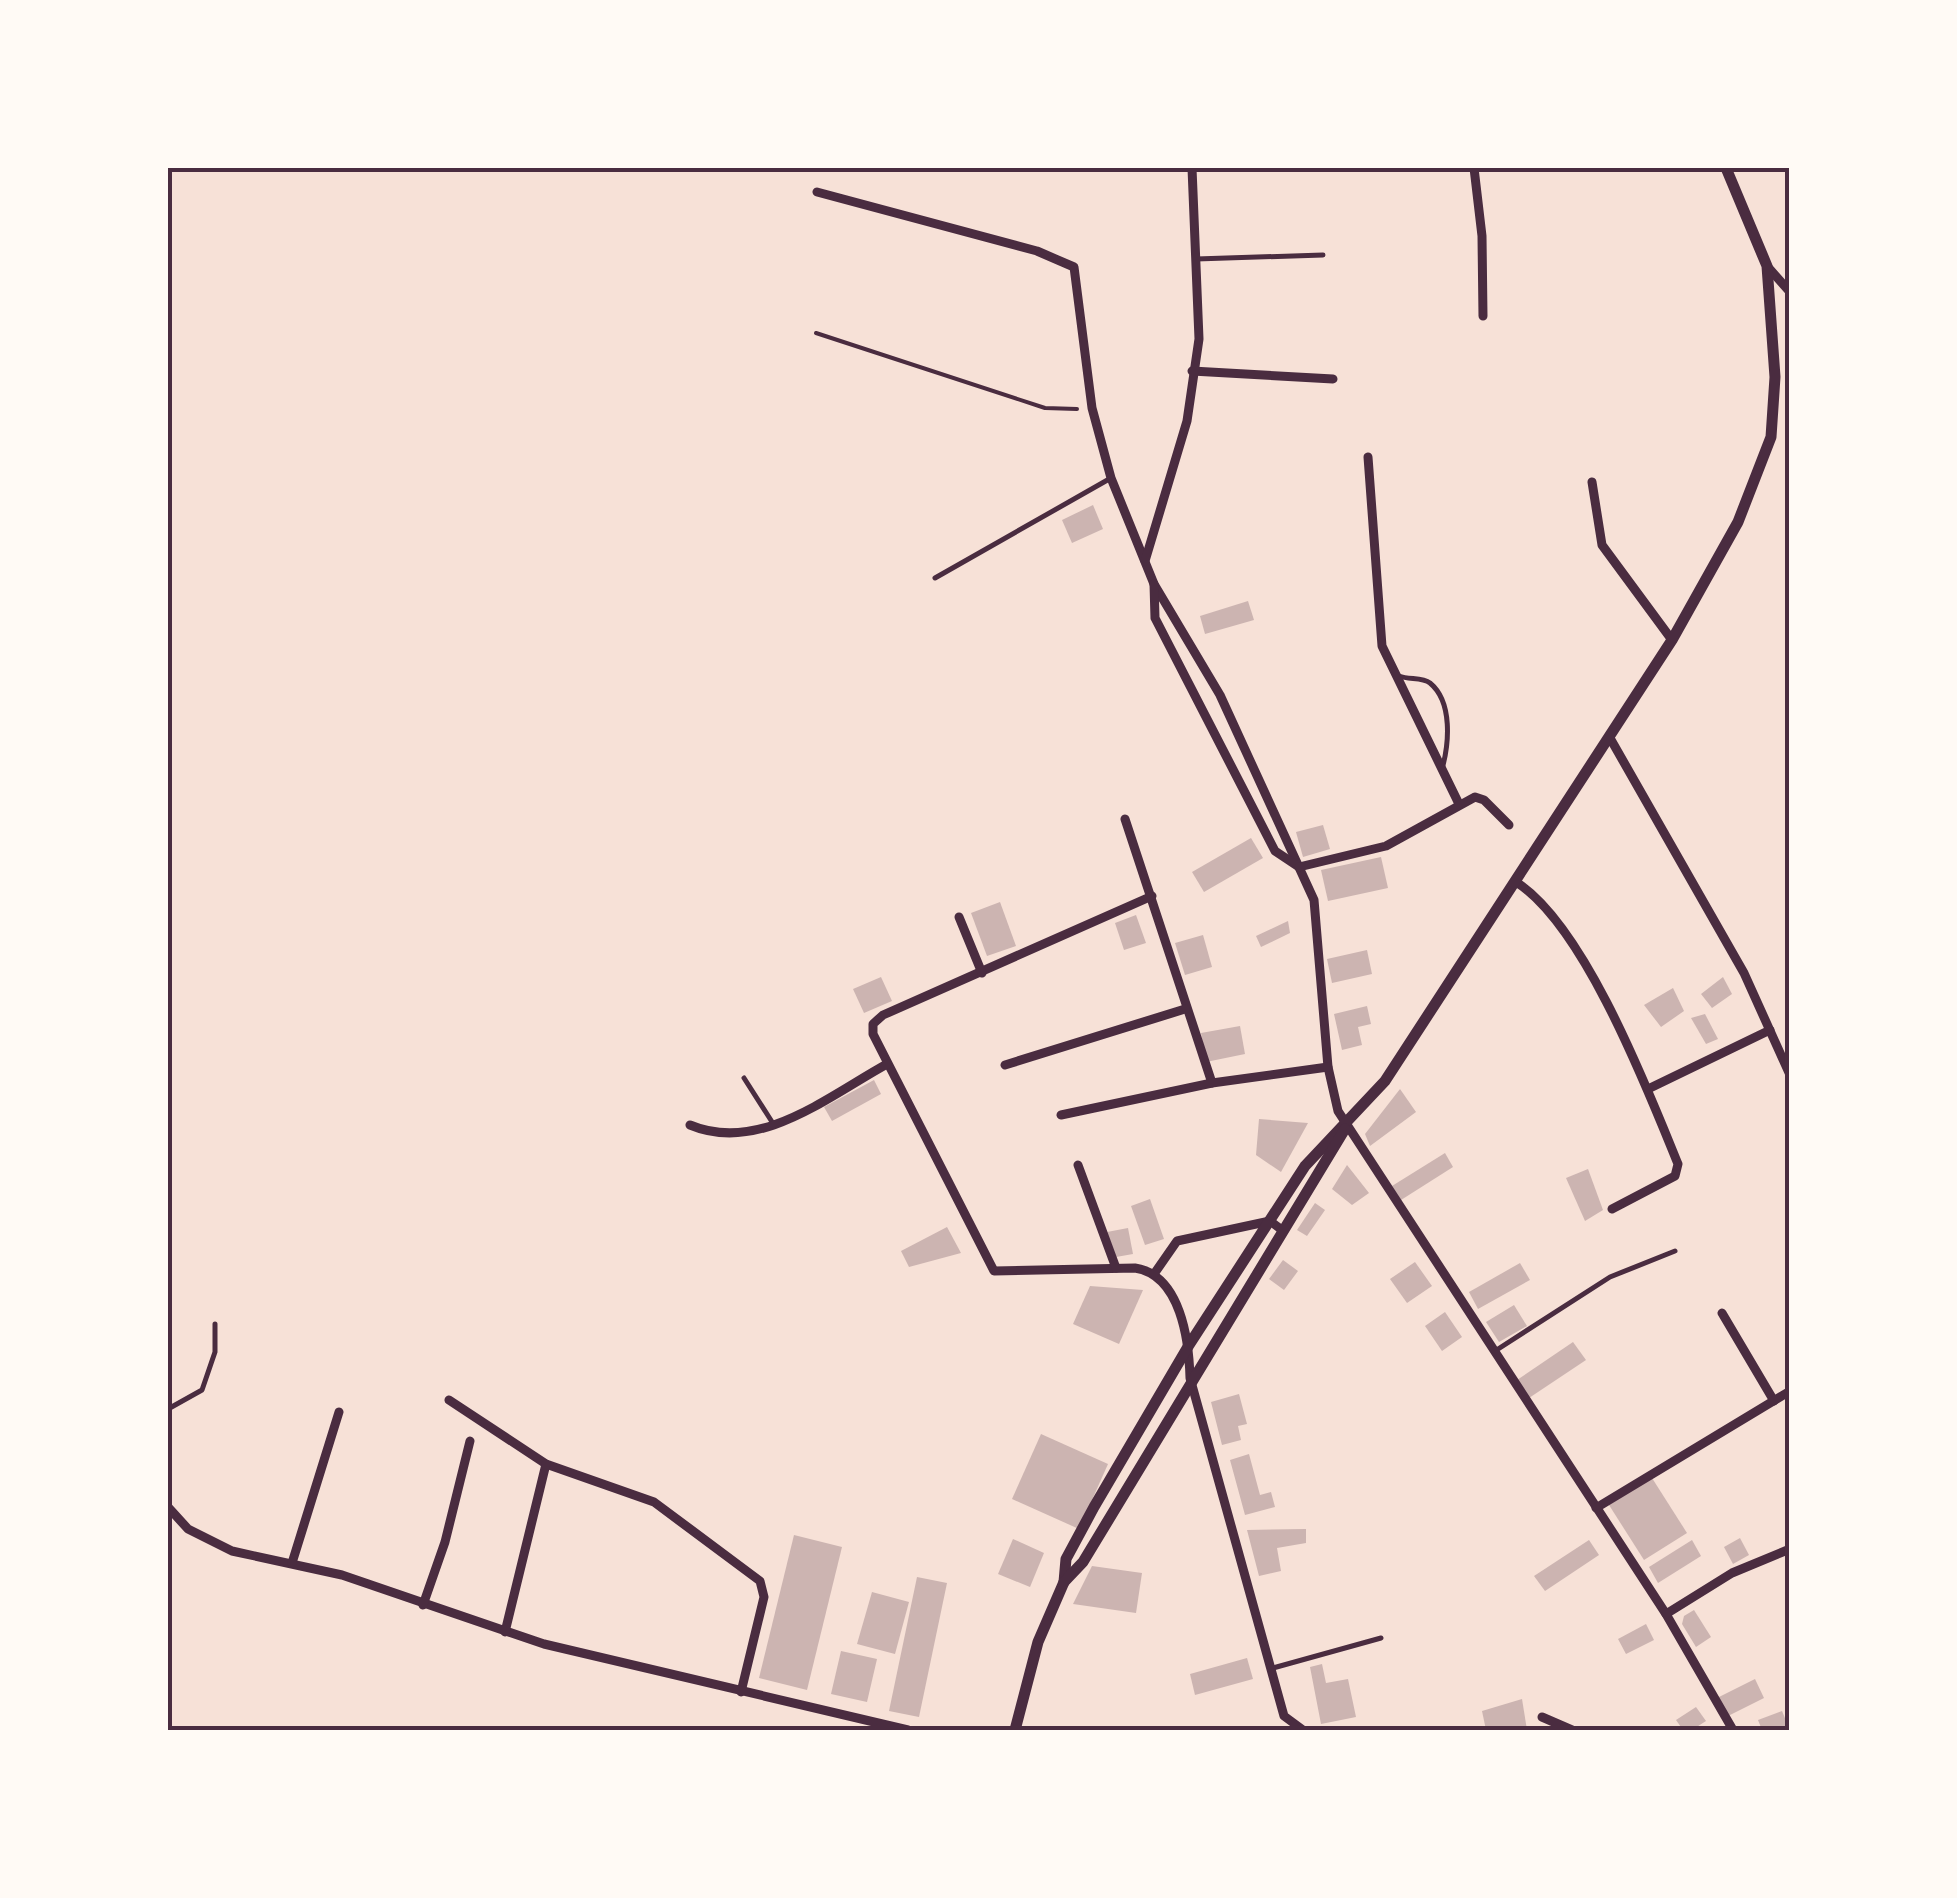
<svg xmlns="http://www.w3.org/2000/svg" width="1957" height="1898" font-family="Mulish,sans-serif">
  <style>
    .building { fill: #ccb4b1 }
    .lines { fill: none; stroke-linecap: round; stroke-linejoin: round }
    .path { stroke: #4a2c40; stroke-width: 4 }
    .service { stroke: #4a2c40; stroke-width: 5 }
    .minor { stroke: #4a2c40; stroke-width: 9 }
    .tertiary { stroke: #4a2c40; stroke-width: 11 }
    .neatline { fill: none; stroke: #4a2c40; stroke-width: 4 }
  </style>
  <rect width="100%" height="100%" fill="#f7e1d7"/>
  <g class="building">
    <path d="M1093,505L1103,529L1072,543L1062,520Z"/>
    <path d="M1248,601L1254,620L1205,634L1200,616Z"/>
    <path d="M1323,825L1330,849L1303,857L1296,832Z"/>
    <path d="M1251,838L1263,858L1204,892L1192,872Z"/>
    <path d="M1381,857L1388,888L1328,901L1321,870Z"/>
    <path d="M1000,902L1016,946L987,956L971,913Z"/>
    <path d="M1136,915L1146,943L1124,950L1115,923Z"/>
    <path d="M1288,921L1290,933L1261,947L1256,936Z"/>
    <path d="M1203,935L1212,967L1185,975L1175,943Z"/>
    <path d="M1367,950L1372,974L1332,983L1327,959Z"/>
    <path d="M881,977L892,1001L864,1013L853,989Z"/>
    <path d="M1723,977L1732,994L1712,1008L1701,994Z"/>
    <path d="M1673,988L1684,1011L1661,1027L1644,1005Z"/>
    <path d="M1367,1006L1371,1024L1358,1027L1362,1045L1342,1050L1334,1014Z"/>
    <path d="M1705,1014L1718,1039L1706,1044L1691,1018Z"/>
    <path d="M1240,1026L1245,1054L1206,1062L1201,1033Z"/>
    <path d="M874,1080L881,1094L832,1121L824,1107Z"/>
    <path d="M1400,1089L1416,1112L1370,1146L1365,1134Z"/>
    <path d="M1259,1119L1308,1123L1281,1172L1256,1155Z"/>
    <path d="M1445,1153L1453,1167L1401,1200L1392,1186Z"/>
    <path d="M1347,1165L1369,1193L1352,1205L1332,1189Z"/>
    <path d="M1588,1169L1603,1210L1585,1221L1566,1178Z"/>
    <path d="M1150,1199L1164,1239L1145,1245L1131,1206Z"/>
    <path d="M1315,1203L1325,1210L1307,1236L1297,1230Z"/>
    <path d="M947,1227L961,1253L909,1267L901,1251Z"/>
    <path d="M1128,1228L1133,1254L1116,1257L1107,1232Z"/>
    <path d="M1283,1260L1298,1271L1284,1290L1269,1279Z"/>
    <path d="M1415,1262L1432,1286L1407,1303L1390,1279Z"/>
    <path d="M1520,1263L1530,1280L1478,1309L1469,1292Z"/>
    <path d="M1090,1286L1143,1290L1119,1344L1073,1324Z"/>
    <path d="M1514,1305L1527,1326L1499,1342L1486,1322Z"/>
    <path d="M1445,1312L1462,1337L1442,1351L1425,1326Z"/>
    <path d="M1573,1342L1586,1360L1529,1398L1517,1380Z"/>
    <path d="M1239,1394L1247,1424L1238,1426L1241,1440L1222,1445L1211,1402Z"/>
    <path d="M1041,1434L1108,1464L1079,1529L1012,1499Z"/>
    <path d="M1249,1454L1260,1495L1271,1492L1275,1507L1245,1515L1230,1460Z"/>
    <path d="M1652,1478L1687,1533L1644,1560L1609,1505Z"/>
    <path d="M1306,1529V1543L1277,1548L1281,1571L1259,1576L1247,1530Z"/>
    <path d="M794,1535L842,1547L807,1690L759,1678Z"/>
    <path d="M1740,1538L1749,1555L1733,1564L1724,1547Z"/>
    <path d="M1013,1539L1044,1553L1030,1587L998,1574Z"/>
    <path d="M1589,1540L1599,1555L1545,1591L1534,1576Z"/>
    <path d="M1692,1540L1701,1556L1658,1583L1649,1567Z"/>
    <path d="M1092,1566L1142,1573L1136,1613L1073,1604Z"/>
    <path d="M917,1577L947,1583L919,1717L889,1711Z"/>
    <path d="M872,1592L909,1602L895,1654L857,1644Z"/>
    <path d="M1694,1610L1711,1637L1696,1647L1682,1624L1684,1616Z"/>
    <path d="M1646,1624L1654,1640L1626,1654L1618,1639Z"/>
    <path d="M841,1651L877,1659L867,1702L831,1694Z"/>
    <path d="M1247,1658L1253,1679L1195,1695L1190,1674Z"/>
    <path d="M1322,1664L1326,1683L1348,1679L1356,1717L1321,1724L1310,1667Z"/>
    <path d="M1755,1679L1764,1698L1726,1717L1717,1698Z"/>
    <path d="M1522,1699L1527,1730H1486L1482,1711Z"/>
    <path d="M1696,1707L1706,1721L1692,1730H1683L1676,1720Z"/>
    <path d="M1782,1711L1790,1730H1762L1758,1720Z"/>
  </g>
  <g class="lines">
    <path class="path" d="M816,333L1045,408L1077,409"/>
    <g class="service">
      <path d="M1196,259L1323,255"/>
      <path d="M935,578L1111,478"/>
      <path d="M1399,676C1409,680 1422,677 1430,683C1453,702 1449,744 1442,769"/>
      <path d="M744,1078L774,1125"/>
      <path d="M1495,1351L1610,1277L1675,1251"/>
      <path d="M168,1409L202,1390L215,1352V1324"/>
      <path d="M1273,1668L1381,1638"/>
    </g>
    <g class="minor">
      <path d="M1474,168L1482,236L1483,316"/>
      <path d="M817,192L1037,251L1074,267L1092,408L1111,478L1154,584L1220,695L1314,900L1328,1067L1338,1111L1666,1614L1733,1730"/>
      <path d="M1767,266L1790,292"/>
      <path d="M1192,371L1333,379"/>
      <path d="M1368,457L1382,646L1459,804"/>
      <path d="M1592,482L1602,545L1672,640"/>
      <path d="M1145,561L1187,421L1199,339L1192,168"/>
      <path d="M1154,584L1155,618L1275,851L1299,867"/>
      <path d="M1610,738L1744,973L1790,1075"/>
      <path d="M1125,819L1212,1083"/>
      <path d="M1299,867L1386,846L1475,797L1484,800L1509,825"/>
      <path d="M1516,882C1584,925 1647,1088 1678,1164L1675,1176L1612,1209"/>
      <path d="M1152,896L883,1015L873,1024V1034L994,1271L1135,1268C1181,1275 1189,1341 1190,1378L1284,1716L1303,1730"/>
      <path d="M959,917L982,973"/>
      <path d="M1005,1065L1185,1009"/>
      <path d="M1648,1089L1770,1030"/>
      <path d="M1061,1115L1212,1083L1328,1067"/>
      <path d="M690,1125C759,1154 827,1097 887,1064"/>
      <path d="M1078,1165L1116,1268"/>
      <path d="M1154,1274L1177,1241L1270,1221L1282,1230"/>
      <path d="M1722,1313L1774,1401"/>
      <path d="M449,1400L546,1464L654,1502L760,1581L764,1597L741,1692"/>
      <path d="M168,1507L188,1529L232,1551L342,1575L544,1644L908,1730"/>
      <path d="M1596,1508L1790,1391"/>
      <path d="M292,1563L339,1412"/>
      <path d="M423,1605L445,1542L470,1441"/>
      <path d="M1666,1614L1732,1573L1790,1549"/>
      <path d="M505,1632L546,1464"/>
      <path d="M1542,1717L1572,1730"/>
    </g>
    <g class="tertiary">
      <path d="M1064,1582L1066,1559L1094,1507L1189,1345L1305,1166L1385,1081L1672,640L1738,522L1771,437L1775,377L1767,266L1726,168"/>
      <path d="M1015,1730L1038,1642L1064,1582L1083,1562L1345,1129"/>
    </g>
  </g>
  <rect width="1957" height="1898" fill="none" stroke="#fffaf5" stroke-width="340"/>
  <rect x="170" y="170" width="1617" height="1558" class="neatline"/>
</svg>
